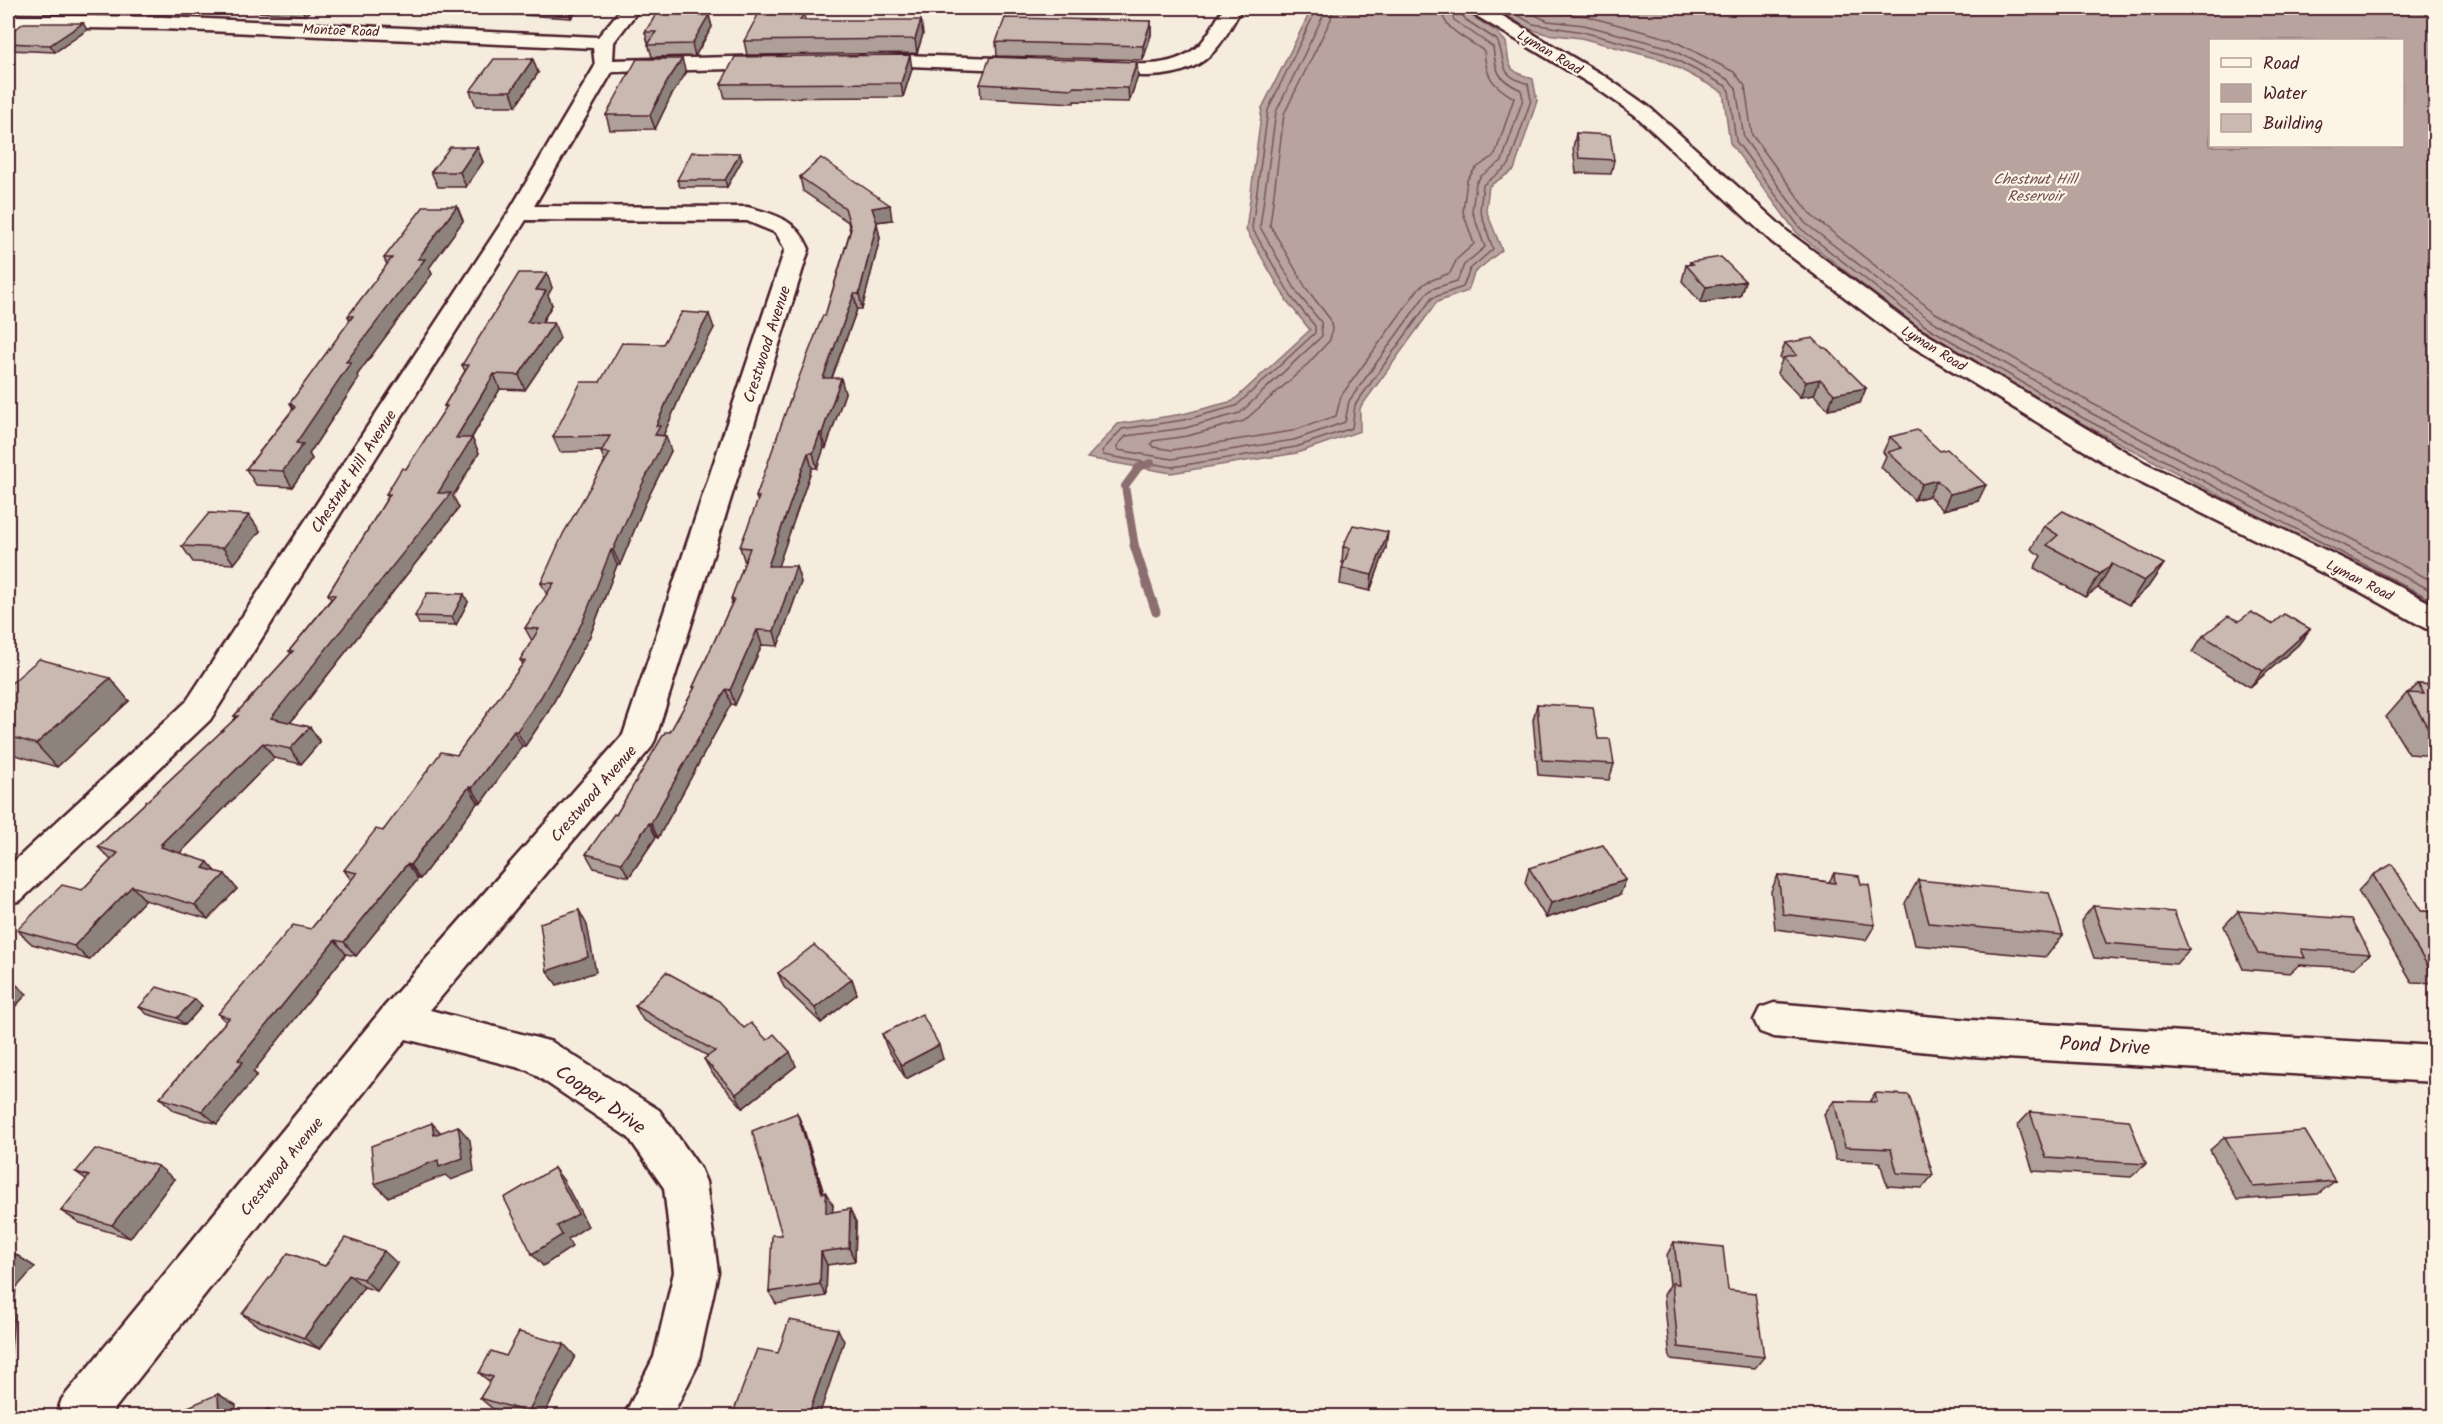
<svg xmlns="http://www.w3.org/2000/svg" width="2443" height="1424" font-family="Kalam,sans-serif">
  <style>
    .water { fill: #b8a39e; stroke: #8c6e70; stroke-width: 1.5; fill-rule: evenodd }
    .lines { fill: none; stroke-linecap: round; stroke-linejoin: round }
    .shore { stroke: #765459; stroke-width: 1.5 }
    .stream-far1 { stroke: #8c6e70; stroke-width: 8 }
    .stream { stroke: #8c6e70; stroke-width: 9 }
    .minor-casing { stroke: #4a1f2b; stroke-width: 5 }
    .minor { fill: #fcf5e5; fill-rule: evenodd }
    .wall { fill: #ae9f98; stroke: #4a1f2b; stroke-width: 1.5 }
    .shaded-wall { fill: #8d827c; stroke: #4a1f2b; stroke-width: 1.5 }
    .building { fill: #cab9b1; stroke: #4a1f2b; stroke-width: 1.5 }
    .labels { text-anchor: middle; stroke-width: 4.5; stroke-linejoin: round; paint-order: stroke }
    .far-street-label { font-size: 14px; fill: #4a1f2b; stroke: #fcf5e5 }
    .far-water-label { font-size: 15px; font-style: italic; fill: #704d53; stroke: #fcf5e5 }
    .street-label { font-size: 16px; fill: #4a1f2b; stroke: #fcf5e5 }
    .near-street-label { font-size: 20px; fill: #4a1f2b; stroke: #fcf5e5 }
  </style>
  <rect width="100%" height="100%" fill="#f5ecde"/>
  <filter id="ink" filterUnits="userSpaceOnUse"><feTurbulence type="fractalNoise" baseFrequency=".0167" numOctaves="2"/><feDisplacementMap in="SourceGraphic" scale="12" xChannelSelector="R" yChannelSelector="G"/><feConvolveMatrix kernelMatrix="1 2 1 2 8 2 1 2 1" color-interpolation-filters="sRGB"/></filter>
  <g filter="url(#ink)">
    <g class="water">
      <path d="M1312,8H1459L1496,31L1506,42C1510,68 1506,70 1533,79L1537,101L1514,170L1489,186L1486,210L1502,250L1474,273L1468,291L1437,302L1360,408V431L1297,453L1171,473L1087,458L1118,424L1183,414L1233,401L1310,330L1287,301L1246,230L1262,108Z"/>
      <path d="M1493,8H2435V608L2081,423L1921,331L1796,232L1730,143L1723,92L1663,60L1581,38L1546,34L1530,29ZM2210,40H2402V146H2210Z"/>
    </g>
    <g class="lines">
      <g class="shore">
        <path d="M1317,8L1268,110L1252,228L1292,298L1315,326V333L1236,406L1184,420L1122,429L1102,451L1103,455L1172,467L1296,447L1352,428L1355,405L1432,298L1463,287L1470,269L1493,249L1480,210L1483,185L1509,165L1531,100L1528,84C1496,74 1508,65 1497,40L1466,20L1457,8"/>
        <path d="M1324,8L1323,16L1276,112L1260,227L1298,294L1321,322L1322,336L1240,413L1185,428L1126,436L1117,446L1118,450L1172,459L1294,440L1345,422L1349,401L1426,294L1432,289L1457,281L1464,265L1485,247L1472,211L1476,183L1481,176L1502,161L1523,99L1521,90C1497,79 1496,72 1493,47L1454,20L1449,8"/>
        <path d="M1333,8L1331,19L1284,114L1270,225L1306,288L1330,319L1332,329L1330,340L1305,367L1244,421L1187,436L1153,441L1151,444L1153,447L1172,450L1292,431L1336,416L1341,396L1419,288L1427,282L1450,273L1457,259L1474,244L1463,212L1467,180L1475,169L1495,155L1514,98C1492,85 1486,77 1484,51C1467,38 1445,32 1440,8"/>
        <path d="M1505,8L1533,24L1583,32L1665,54L1726,86L1729,91L1736,141L1800,228L1924,325L2083,418L2436,602"/>
        <path d="M1520,8L1548,21L1584,25L1667,47L1729,80L1736,88L1744,138L1805,223L1929,319L2087,411L2436,593"/>
        <path d="M1538,8L1550,12L1586,16L1670,39L1734,72L1745,86L1752,135L1812,216L1934,312L2091,403L2436,583"/>
      </g>
      <path class="stream-far1" d="M1135,547L1125,486L1139,467L1151,463"/>
      <path class="stream" d="M1134,545L1156,612"/>
      <g class="minor-casing">
        <g id="minor">
          <path d="M622,8H640L614,42L613,60L776,56L783,58L786,62L783,66L776,68L612,72L534,206L747,207C775,214 797,220 809,249L655,740L650,749L430,1010L552,1042L659,1110L700,1168L706,1182L718,1272L698,1364L672,1416H624L654,1357L674,1272L664,1188L629,1138L528,1070L406,1039L109,1416H56L62,1399L384,1007L623,735L785,249L776,233L747,221L526,220L210,720L21,900L8,904V867L186,702L508,213L595,66L593,48L163,29L8,27V15L163,17L598,37Z"/>
          <path d="M1224,8H1242C1233,22 1226,39 1214,51C1185,84 1133,76 1094,73L1087,71L1084,67L1087,63L1094,61C1129,64 1174,72 1201,43C1210,33 1216,19 1224,8Z"/>
          <path d="M1468,8H1489L1606,77L1649,107L1788,232L1918,329L2143,462L2383,578L2436,606V631L2425,628L2361,592L2123,474L1900,339L1772,242L1635,115L1592,85L1470,12Z"/>
          <path d="M867,54L1031,59L1038,61L1041,65L1038,69L1031,71L860,64L857,60L860,56Z"/>
          <path d="M1774,1003L1970,1020L2436,1046V1082L1970,1056L1774,1037L1760,1032L1754,1020L1760,1008Z"/>
        </g>
      </g>
      <use href="#minor" class="minor"/>
    </g>
    <g class="wall">
      <path d="M49,8H120L110,14L52,13Z"/>
      <path d="M239,8H429L425,11L312,9L305,15L241,11Z"/>
      <path d="M502,8H580L571,18L504,14Z"/>
      <path d="M804,14L805,20L923,34L917,53L747,55L744,41Z"/>
      <path d="M709,16L712,27L695,56L652,57L645,32Z"/>
      <path d="M1151,21V35L1143,60L997,56L996,42Z"/>
      <path d="M83,23L87,30L55,52L8,50V34Z"/>
      <path d="M912,69L903,97L725,98L721,84Z"/>
      <path d="M538,73L516,106H476L470,91Z"/>
      <path d="M686,73L671,96L655,129L610,130L606,115Z"/>
      <path d="M1138,76L1129,102L1074,101V103L981,98L980,84Z"/>
      <path d="M1576,133L1614,160L1611,174L1576,173L1573,148Z"/>
      <path d="M477,147L483,162L466,187H438L431,172Z"/>
      <path d="M742,160L727,187H680L677,180Z"/>
      <path d="M800,177L892,220L876,222L880,238L862,309H857L832,378L845,393L826,448H824L817,468H812L778,566L801,582L778,646L762,645L735,705L731,704L658,838L656,837L629,877L594,868L586,854L616,815L670,732L694,689L693,687L732,603L731,599L745,563L740,547L758,502L756,497L825,316L850,231L848,222L803,191Z"/>
      <path d="M457,206L463,221L429,268L432,274L357,375L359,378L309,454L312,459L292,487L256,485L246,469L293,409L290,403L350,321L348,316L387,265L384,258Z"/>
      <path d="M1690,262L1745,281L1740,296L1701,303L1682,281L1686,265H1689Z"/>
      <path d="M547,273L552,288L548,295L552,305L542,323L560,338L525,390L500,389L472,438L479,453L453,496L459,508L290,723L310,727L320,742L301,764L274,758L180,853L217,872L237,889L208,919L145,900L89,960L32,944L17,930L82,890L111,860L98,847L236,718L234,716L291,653L289,651L331,599L328,594L388,497L386,494L406,469L446,408L444,406L465,371L462,365Z"/>
      <path d="M714,328L692,369L663,436L671,451L645,504L620,565H617L590,636L548,712L525,746H522L481,803L478,802L420,879H418L356,956L346,954L253,1072L257,1075L217,1124L175,1111L160,1098L226,1022L218,1014L311,929L351,880L344,870L457,755L523,664L520,660L532,641L525,628L547,595L541,583L605,462L601,452L602,451L560,452L553,437L600,382L663,344Z"/>
      <path d="M1785,343L1823,348L1866,388L1860,403L1828,409L1814,395L1800,397L1777,373L1782,360L1780,358Z"/>
      <path d="M1890,437L1940,451L1978,501L1943,510L1929,496L1914,500L1881,467L1886,456L1883,452Z"/>
      <path d="M2044,526L2164,564L2148,587L2129,605L2098,588L2085,597L2034,568L2041,556L2031,549Z"/>
      <path d="M260,531L234,564L193,562L182,546Z"/>
      <path d="M1343,547L1386,548L1370,591L1340,584L1342,568L1344,563H1342Z"/>
      <path d="M468,602L456,625L419,624L415,616Z"/>
      <path d="M2272,624L2310,629L2298,645L2250,687L2192,652L2203,636Z"/>
      <path d="M2436,681V756L2409,754L2386,717L2407,693H2409L2418,684L2432,685Z"/>
      <path d="M8,686L129,701L57,767L8,753Z"/>
      <path d="M1537,704L1598,739L1614,764L1609,780L1538,775L1533,720Z"/>
      <path d="M1529,868L1620,895L1546,918L1525,883Z"/>
      <path d="M1834,873L1861,884L1875,925L1866,940L1775,929L1771,891L1778,875L1829,882Z"/>
      <path d="M2373,875L2421,911L2436,912V983L2412,982L2358,891Z"/>
      <path d="M1918,880L2063,935L2046,957L1915,945L1905,903Z"/>
      <path d="M2093,906L2189,950L2176,964L2094,958L2081,921Z"/>
      <path d="M2238,911L2370,954L2354,968L2299,965L2290,973L2243,969L2224,926Z"/>
      <path d="M778,973L852,979L857,994L821,1023L784,987Z"/>
      <path d="M195,999L202,1006L185,1025L147,1014L139,1007Z"/>
      <path d="M635,1006L744,1028L767,1040L796,1066L743,1108L712,1073L704,1059L708,1056L643,1020Z"/>
      <path d="M882,1034L943,1059L906,1079L887,1048Z"/>
      <path d="M1875,1093L1933,1175L1922,1188L1887,1186L1880,1162L1836,1160L1824,1114L1834,1101L1869,1102Z"/>
      <path d="M2030,1112L2146,1164L2131,1177L2033,1171L2018,1125Z"/>
      <path d="M797,1113L803,1127L824,1193L833,1205L832,1212L856,1222L855,1261L827,1265L826,1296L776,1304L769,1292L782,1235Z"/>
      <path d="M2225,1137L2335,1181L2318,1194L2237,1200L2210,1150Z"/>
      <path d="M76,1172L174,1179L130,1238L80,1223L61,1211L87,1180Z"/>
      <path d="M1674,1242L1728,1290L1764,1357L1755,1368L1670,1359L1664,1295L1670,1285L1667,1255Z"/>
      <path d="M397,1263L377,1291L364,1287L320,1349L258,1326L242,1314L325,1266Z"/>
      <path d="M506,1356H575L543,1416H519L493,1409L480,1398L490,1382L479,1373Z"/>
    </g>
    <g class="shaded-wall">
      <path d="M107,8H120L110,14Z"/>
      <path d="M301,8H311L312,9L305,15Z"/>
      <path d="M567,8H580L571,18Z"/>
      <path d="M704,8H714L709,16L712,27L695,56L692,44L700,15Z"/>
      <path d="M921,20L923,34L917,53L915,39Z"/>
      <path d="M1151,21V35L1143,60V46Z"/>
      <path d="M83,23L87,30L55,52L50,45Z"/>
      <path d="M910,55L912,69L903,97L901,83Z"/>
      <path d="M533,59L538,73L516,106L511,91Z"/>
      <path d="M682,59L686,73L671,96L655,129L650,115L667,82Z"/>
      <path d="M1137,62L1138,76L1129,102L1128,88Z"/>
      <path d="M477,147L483,162L466,187L460,172Z"/>
      <path d="M740,153L742,160L727,187L725,180Z"/>
      <path d="M890,205L892,220L875,222L872,208Z"/>
      <path d="M457,206L463,221L429,268L432,274L357,375L359,378L309,454L312,459L292,487L283,471L296,443L346,362L418,259Z"/>
      <path d="M877,223L880,238L862,309L859,294Z"/>
      <path d="M547,273L552,288L548,295L552,305L533,337L527,322L536,290Z"/>
      <path d="M1745,281L1740,296L1701,303L1706,287Z"/>
      <path d="M854,294L857,309L826,393L823,378Z"/>
      <path d="M709,314L714,328L692,369L663,436H666L671,451L645,504L620,565L613,550L655,435L656,426L687,355Z"/>
      <path d="M554,323L560,338L525,390L519,375Z"/>
      <path d="M494,374L500,389L466,447L472,438L479,453L453,496L459,508L282,733L271,718L456,438Z"/>
      <path d="M841,378L845,393L826,448L822,433Z"/>
      <path d="M1820,379L1814,395L1800,397L1806,382Z"/>
      <path d="M1866,388L1860,403L1828,409L1834,394Z"/>
      <path d="M820,433L824,448L817,468L813,453Z"/>
      <path d="M808,453L812,468L773,581L768,566Z"/>
      <path d="M1937,480L1929,496L1914,500L1922,484Z"/>
      <path d="M1986,485L1978,501L1943,510L1950,494Z"/>
      <path d="M249,515L260,531L234,564L223,548Z"/>
      <path d="M1388,532L1386,548L1370,591L1372,575Z"/>
      <path d="M611,550L617,565L590,636L548,712L525,746L517,731Z"/>
      <path d="M2112,564L2098,588L2085,597L2100,574Z"/>
      <path d="M2164,564L2148,587L2129,605L2144,581Z"/>
      <path d="M796,566L801,582L778,646L774,631Z"/>
      <path d="M464,594L468,602L456,625L452,617Z"/>
      <path d="M2310,629L2298,645L2250,687L2263,671Z"/>
      <path d="M757,630L762,645L735,705L730,690Z"/>
      <path d="M110,678L129,701L57,767L36,744Z"/>
      <path d="M726,689L731,704L658,838L651,823Z"/>
      <path d="M310,727L320,742L301,764L290,749Z"/>
      <path d="M514,731L522,746L481,803L472,788Z"/>
      <path d="M263,743L274,758L175,858L161,847V844Z"/>
      <path d="M469,787L478,802L420,879L410,865Z"/>
      <path d="M8,800L15,808L8,815Z"/>
      <path d="M649,823L656,837L629,877L621,863Z"/>
      <path d="M208,862L221,877L203,868Z"/>
      <path d="M407,864L418,879L356,956L344,942Z"/>
      <path d="M225,874L237,889L208,919L195,905Z"/>
      <path d="M1626,880L1620,895L1546,918L1551,903Z"/>
      <path d="M132,886L145,900L89,960L74,946Z"/>
      <path d="M579,910L587,925L596,972L557,985L547,971Z"/>
      <path d="M335,940L346,954L253,1072L257,1075L217,1124L202,1111L238,1060Z"/>
      <path d="M10,979L27,994L8,1014V982Z"/>
      <path d="M852,979L857,994L821,1023L815,1008Z"/>
      <path d="M195,999L202,1006L185,1025L177,1018Z"/>
      <path d="M939,1045L943,1059L906,1079L901,1065Z"/>
      <path d="M790,1052L796,1066L743,1108L736,1094Z"/>
      <path d="M797,1113L803,1127L826,1201V1193L833,1205L832,1225L826,1213L822,1193Z"/>
      <path d="M432,1123L444,1136L434,1135Z"/>
      <path d="M458,1126L470,1140L474,1171L451,1180L445,1175L388,1197L375,1184Z"/>
      <path d="M158,1166L174,1179L130,1238L112,1225Z"/>
      <path d="M554,1168L564,1181L588,1226L568,1239L572,1247L543,1266L532,1254L557,1226Z"/>
      <path d="M850,1209L856,1222L855,1261L849,1248Z"/>
      <path d="M384,1251L397,1263L377,1291L363,1279Z"/>
      <path d="M821,1252L827,1265L826,1296L820,1284Z"/>
      <path d="M15,1254L35,1267L16,1288L14,1309L8,1305V1263Z"/>
      <path d="M349,1275L364,1287L320,1349L304,1338Z"/>
      <path d="M8,1313L14,1317L10,1361L8,1362Z"/>
      <path d="M838,1329L844,1341L819,1416H808Z"/>
      <path d="M564,1344L575,1356L543,1416H533L528,1412Z"/>
      <path d="M218,1394L236,1405V1416H219Z"/>
    </g>
    <g class="building">
      <path d="M660,8H704L700,15H709L692,44L648,45L656,32H645Z"/>
      <path d="M759,13L804,14L800,20H921L915,39L744,41Z"/>
      <path d="M1005,18L1151,21L1143,46L996,42Z"/>
      <path d="M24,23H83L50,45L8,43V34Z"/>
      <path d="M910,55L901,83L721,84L735,57Z"/>
      <path d="M990,57L1137,62L1128,88L1073,87V89L980,84Z"/>
      <path d="M494,59H533L511,91H470Z"/>
      <path d="M637,59H682L667,82L650,115H606Z"/>
      <path d="M1576,133L1610,135L1614,160L1579,158Z"/>
      <path d="M450,147H477L460,172H431Z"/>
      <path d="M692,152L740,153L725,180H677Z"/>
      <path d="M821,158L890,205L872,208L877,223L859,294H854L823,378H841L822,433H820L813,453H808L768,566H796L774,631L757,630L730,690L726,689L651,823H649L621,863L586,854L614,814L616,815L665,732H670L695,687H693L734,599H731L750,548L740,547L759,497H756L786,411L823,315L825,316L851,229L845,208L800,177Z"/>
      <path d="M424,206H457L418,259H425L346,362H351L296,443L303,444L283,471L246,469L295,407L290,403L353,316H348L392,258H384Z"/>
      <path d="M1721,257L1745,281L1706,287L1686,265L1693,264L1690,262Z"/>
      <path d="M519,273H547L536,290L546,291L527,322L554,323L519,375L494,374L456,438H472L438,493H451L271,718L310,727L290,749L263,743L161,844H163L161,847L208,862L203,868L225,874L195,905L132,886L74,946L17,930L62,885L82,890L118,853L98,847L238,716H234L293,651H289L335,595L328,594L390,494H386L402,468L406,469L447,406H444L469,365H462Z"/>
      <path d="M682,312L709,314L687,355L656,426H660L655,435L666,436L640,489L613,550H611L583,621L541,697L517,731H514L472,788L469,787L410,865L407,864L344,942L335,940L238,1060L243,1062L202,1111L160,1098L229,1018L218,1014L293,925L311,929L357,873L344,870L376,829L383,831L441,752L457,755L525,661L520,660L539,629L525,628L554,583H541L563,534L610,453L601,452L610,436L553,437L581,382H600L622,343L663,344Z"/>
      <path d="M1813,338L1823,348H1826L1866,388L1834,394L1820,379L1806,382L1783,358L1797,355L1785,343Z"/>
      <path d="M1917,430L1940,451L1947,449L1986,485L1950,494L1937,480L1922,484L1888,452L1902,448L1890,437Z"/>
      <path d="M2063,511L2164,564L2144,581L2112,564L2100,574L2047,545L2058,535L2044,526Z"/>
      <path d="M209,513L249,515L223,548L182,546Z"/>
      <path d="M1353,525L1388,532L1372,575L1342,568L1350,548L1343,547Z"/>
      <path d="M427,593L464,594L452,617L415,616Z"/>
      <path d="M2251,612L2272,624L2284,614L2310,629L2263,671L2203,636L2228,616L2239,621Z"/>
      <path d="M39,659L110,678L36,744L8,736V686Z"/>
      <path d="M2418,684L2436,685V731H2430L2407,693L2424,694Z"/>
      <path d="M1537,704L1593,707L1598,739H1610L1614,764L1542,760Z"/>
      <path d="M1603,845L1626,880L1551,903L1529,868Z"/>
      <path d="M2392,864L2421,911L2436,912V968H2429L2373,875Z"/>
      <path d="M1834,873L1859,876L1861,884L1869,885L1875,925L1783,914L1778,875L1835,883Z"/>
      <path d="M1918,880L2049,893L2063,935L1929,923Z"/>
      <path d="M2093,906L2174,912L2189,950L2106,943Z"/>
      <path d="M579,910L588,957L547,971L540,923Z"/>
      <path d="M2238,911L2352,919L2370,954L2301,949L2305,958L2258,954Z"/>
      <path d="M814,945L852,979L815,1008L778,973Z"/>
      <path d="M666,972L719,1001L744,1028L751,1023L767,1040L774,1034L790,1052L736,1094L704,1059L715,1051L635,1006Z"/>
      <path d="M157,987L195,999L177,1018L139,1007Z"/>
      <path d="M922,1014L939,1045L901,1065L882,1034Z"/>
      <path d="M1875,1093L1909,1095L1933,1175L1897,1173L1891,1149L1845,1147L1834,1101L1877,1102Z"/>
      <path d="M2030,1112L2129,1120L2146,1164L2046,1158Z"/>
      <path d="M797,1113L822,1193H826V1213L850,1209L849,1248L821,1252L820,1284L769,1292L772,1235H782L752,1131Z"/>
      <path d="M432,1123L434,1135L458,1126L463,1158L439,1167L438,1160L375,1184L371,1146Z"/>
      <path d="M2305,1131L2335,1181L2253,1187L2225,1137Z"/>
      <path d="M95,1149L158,1166L112,1225L61,1211L89,1176L76,1172Z"/>
      <path d="M554,1168L578,1214L557,1226L562,1235L532,1254L504,1198Z"/>
      <path d="M345,1238L384,1251L363,1279L349,1275L304,1338L242,1314L288,1253L325,1266Z"/>
      <path d="M1674,1242L1723,1247L1728,1290L1755,1293L1764,1357L1678,1347L1672,1283L1679,1284Z"/>
      <path d="M8,1251L15,1254L8,1263Z"/>
      <path d="M789,1320L838,1329L808,1416H732L757,1349L778,1353Z"/>
      <path d="M519,1332L564,1344L528,1412L480,1398L493,1377L479,1373L491,1351L506,1356Z"/>
      <path d="M218,1394L219,1416H167Z"/>
      <path d="M267,1409L287,1416H262Z"/>
    </g>
  </g>
  <g class="labels">
    <g class="far-street-label">
      <text transform="translate(341 30) rotate(2)" y="5">Montoe Road</text>
      <text transform="translate(1550 52) rotate(31)" y="5">Lyman Road</text>
      <text transform="translate(1934 348) rotate(32)" y="5">Lyman Road</text>
      <text transform="translate(2360 580) rotate(27)" y="5">Lyman Road</text>
    </g>
    <g class="far-water-label">
      <text x="2035" y="184">Chestnut Hill<tspan x="2035" dy="17">Reservoir</tspan></text>
    </g>
    <g class="street-label">
      <text transform="translate(766 344) rotate(-72)" y="6">Crestwood Avenue</text>
      <text transform="translate(353 471) rotate(-57)" y="6">Chestnut Hill Avenue</text>
      <text transform="translate(593 793) rotate(-49)" y="6">Crestwood Avenue</text>
      <text transform="translate(281 1166) rotate(-51)" y="6">Crestwood Avenue</text>
    </g>
    <g class="near-street-label">
      <text transform="translate(2105 1045) rotate(3)" y="7">Pond Drive</text>
      <text transform="translate(601 1099) rotate(35)" y="7">Cooper Drive</text>
    </g>
  </g>
  <rect width="2443" height="1424" fill="none" stroke="#fcf5e5" stroke-width="30"/>
  <rect x="15" y="15" width="2413" height="1394" fill="none" stroke="#4a1f2b" stroke-width="2" filter="url(#ink)"/>
  <rect x="2209" y="39" width="195" height="108" fill="#fcf5e5" stroke="#b59f9b" stroke-width="1.5"/>
  <rect x="2221" y="58" width="30" height="9" fill="#fcf5e5" stroke="#b59f9b" stroke-width="1.5"/>
  <text x="2263" y="69" font-size="18" fill="#4a1f2b">Road</text>
  <rect x="2221" y="84" width="30" height="18" fill="#b8a39e" stroke="#b59f9b" stroke-width="1.5"/>
  <text x="2263" y="99" font-size="18" fill="#4a1f2b">Water</text>
  <rect x="2221" y="114" width="30" height="18" fill="#cab9b1" stroke="#b59f9b" stroke-width="1.5"/>
  <text x="2263" y="129" font-size="18" fill="#4a1f2b">Building</text>
</svg>
